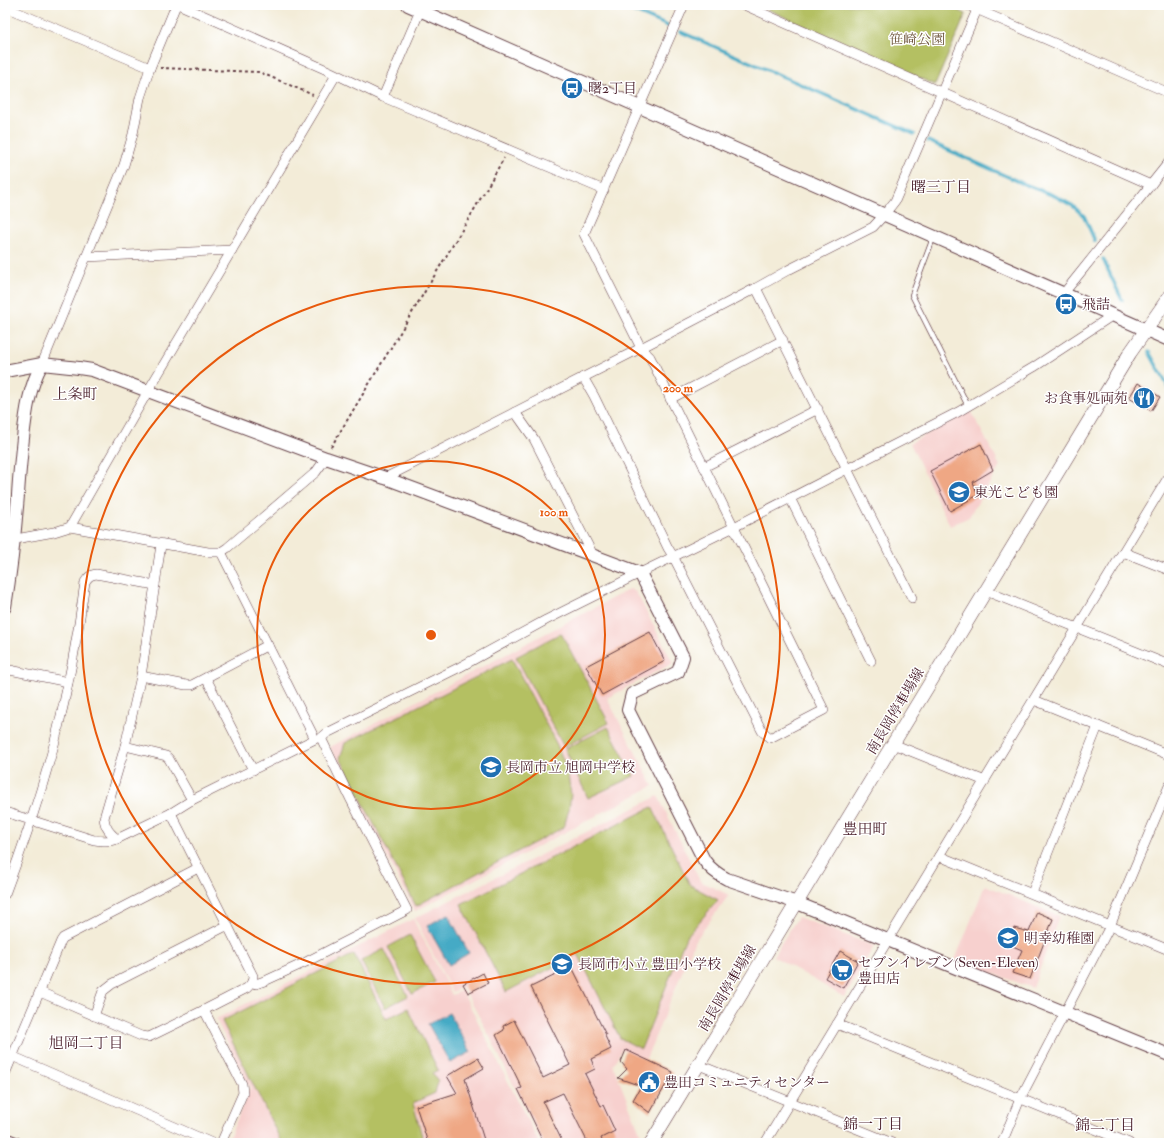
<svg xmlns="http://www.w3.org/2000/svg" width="1174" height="1148" font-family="'IM FELL Double Pica','Noto Serif JP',serif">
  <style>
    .built { fill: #f7d0ce }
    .green { fill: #b4c062; stroke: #7f7046 }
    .water { fill: #45aac5; stroke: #486478 }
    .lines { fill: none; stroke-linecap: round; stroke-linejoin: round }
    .stream { stroke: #45aac5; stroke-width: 3.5 }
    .building { fill: #efa784 }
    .service-casing { stroke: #633e45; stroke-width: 6 }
    .minor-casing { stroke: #633e45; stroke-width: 10 }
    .tertiary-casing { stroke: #633e45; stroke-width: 14 }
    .secondary-casing { stroke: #633e45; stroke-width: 14 }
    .path { stroke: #633e45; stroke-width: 2; stroke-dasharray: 3 3; stroke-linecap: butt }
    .service { stroke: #fff; stroke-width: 4.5 }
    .minor { stroke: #fff; stroke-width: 9 }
    .tertiary { stroke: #fff; stroke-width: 12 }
    .secondary { stroke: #fff; stroke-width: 13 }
    .ring { fill: none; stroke: #e8590c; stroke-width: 2 }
    .labels { text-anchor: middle; stroke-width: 3; stroke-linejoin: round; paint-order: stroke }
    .park-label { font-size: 14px; fill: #6f573e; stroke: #fff }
    .poi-label { font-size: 14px; fill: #4a1f2b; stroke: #fff; text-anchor: start }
    .street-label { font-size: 14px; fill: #4a1f2b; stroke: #fff }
    .neighbourhood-label { font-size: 15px; fill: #4a1f2b; stroke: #fff }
    .centre { fill: #e8590c; stroke: #fff; stroke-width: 2 }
    .ring-label { font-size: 12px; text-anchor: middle; font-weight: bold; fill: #e8590c; stroke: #fff; stroke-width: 3; stroke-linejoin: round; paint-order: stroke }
  </style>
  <rect width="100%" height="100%" fill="#fff"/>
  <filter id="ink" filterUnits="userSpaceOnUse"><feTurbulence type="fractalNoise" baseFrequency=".025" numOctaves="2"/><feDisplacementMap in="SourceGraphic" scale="8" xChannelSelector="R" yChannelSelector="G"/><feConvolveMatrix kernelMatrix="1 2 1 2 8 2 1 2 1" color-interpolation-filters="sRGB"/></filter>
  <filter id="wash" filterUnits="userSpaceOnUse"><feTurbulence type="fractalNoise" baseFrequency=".012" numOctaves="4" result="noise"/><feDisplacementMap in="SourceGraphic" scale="16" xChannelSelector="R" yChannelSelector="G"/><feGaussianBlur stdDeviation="0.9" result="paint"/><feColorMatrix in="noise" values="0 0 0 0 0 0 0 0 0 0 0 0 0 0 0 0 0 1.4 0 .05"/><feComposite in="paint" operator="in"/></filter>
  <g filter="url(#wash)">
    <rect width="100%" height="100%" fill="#f3ecd8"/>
    <g class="built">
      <path d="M971,411L1000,466L969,517L950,526L910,443Z"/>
      <path d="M630,589L636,592L673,663L607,698L653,786L415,911L330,747Z"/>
      <path d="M658,796L700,881L729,895L695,941L646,1059L622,1049L613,1065L641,1135L635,1143H542L489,1035L463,987L452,992L415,918Z"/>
      <path d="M985,885L1059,916L1033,988L955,960Z"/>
      <path d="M798,917L874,946L844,997L773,956Z"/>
      <path d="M413,919L452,995L462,990L539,1143H227L250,1088L216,1019Z"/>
    </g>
    <g class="green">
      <path d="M768,5H945L966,14L935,85L767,9Z"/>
      <path d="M561,633L609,723L564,747L516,657Z"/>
      <path d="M512,659L557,745L567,770L571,794L569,809L564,827L416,906L340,758L345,743Z"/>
      <path d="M608,727L634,776L588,798L565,749Z"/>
      <path d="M652,807L690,885L718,900L686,937L641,1049L620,1038L578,954L506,992L461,904Z"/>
      <path d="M410,935L435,982L412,994L388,947Z"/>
      <path d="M384,949L408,996L385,1008L361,961Z"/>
      <path d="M354,954L386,1019L408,1008L438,1070L432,1073L438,1081L435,1093L413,1103L422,1136L418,1143H282L222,1021Z"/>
    </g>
    <g class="water">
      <path d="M448,914L469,953L449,965L427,926Z"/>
      <path d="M449,1013L471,1052L450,1063L428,1024Z"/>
    </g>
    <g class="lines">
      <g class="stream">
        <path d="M619,5L668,26"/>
        <path d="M681,32L914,134"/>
        <path d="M928,141L1024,184L1055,196L1073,206L1084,216L1095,241"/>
        <path d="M1103,259L1122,300"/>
        <path d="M1149,352L1169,388"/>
      </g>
    </g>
    <g id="blocks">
      <g class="building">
        <path d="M1138,383L1160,397L1151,411L1129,398Z"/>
        <path d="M981,444L993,470L973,482L978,495L950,511L930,471Z"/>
        <path d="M650,632L665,661L602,695L586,666Z"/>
        <path d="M1037,912L1053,919L1030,979L1012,973L1022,950L1008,944L1014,928L1029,932Z"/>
        <path d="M840,951L858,961L843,988L825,978Z"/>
        <path d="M572,967L606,1035L605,1036L611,1049L591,1059L595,1069L585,1074L601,1106L603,1105L615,1131L601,1138L603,1143H588L563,1093L543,1102L563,1143H544L518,1089L522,1088L496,1035L504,1030L503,1026L514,1020L543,1078L570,1065L531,987Z"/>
        <path d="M483,973L488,983L468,993L463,984Z"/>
        <path d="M626,1050L673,1072L650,1113L633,1100L641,1086L618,1078L627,1069L621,1062Z"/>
        <path d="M478,1058L484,1068L465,1079L485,1143H428L416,1106L457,1093L447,1076Z"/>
      </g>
    </g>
  </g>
  <g filter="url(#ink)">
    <use href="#blocks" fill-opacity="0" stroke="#633e45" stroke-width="1"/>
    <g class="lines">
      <g class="service-casing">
        <path id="service" d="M933,238L912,295L968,406"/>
      </g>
      <g class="minor-casing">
        <g id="minor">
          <path d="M180,5L329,71L383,97L604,190"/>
          <path d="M744,5L1151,185"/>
          <path d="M967,5L1169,93"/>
          <path d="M5,7L150,68"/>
          <path d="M383,97L422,6"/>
          <path d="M86,257L232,250"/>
          <path d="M756,288L912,598"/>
          <path d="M1064,293L1169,162"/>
          <path d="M42,364L124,165L133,134L140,98L150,68L176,5"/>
          <path d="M583,377L594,396L668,548L673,556L762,731L770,738L824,710L650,357L641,348L584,234L684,5"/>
          <path d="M670,399L783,340"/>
          <path d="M515,412L534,439L593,555"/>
          <path d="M704,467L818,409"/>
          <path d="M385,478L641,348L756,288L788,270L873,227L884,215L895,201L979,5"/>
          <path d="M790,498L871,661"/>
          <path d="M70,527L148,391L336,75"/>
          <path d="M5,541L54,532L70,527L208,552H221L227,548L316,472L326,458"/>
          <path d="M1123,552L1169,570"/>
          <path d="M986,591L1169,665"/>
          <path d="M5,669L68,682"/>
          <path d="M141,676L186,685H192L268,645"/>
          <path d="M206,678L253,770"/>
          <path d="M1034,700L1169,755"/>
          <path d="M893,744L985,781"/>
          <path d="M125,746L166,756L169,759L192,800"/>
          <path d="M5,812L94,840C102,841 109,842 117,839L171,813L253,976C253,982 251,984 247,988L204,1010L149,1037L141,1036L40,992"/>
          <path d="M171,813L192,800L315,739L221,552"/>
          <path d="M117,839C110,833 105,828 104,818L125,746L141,676L161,545"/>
          <path d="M939,856L1169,950"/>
          <path d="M1032,893L1098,726"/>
          <path d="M5,894C24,844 41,793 55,741C68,689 78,636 85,582C88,577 90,575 96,574L155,585"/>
          <path d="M252,982L256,984L267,980L306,962L407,910L350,798L321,738L327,733L460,667L546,620L640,573L734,527L958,412L1034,367L1113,315"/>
          <path d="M204,1010L242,1084L243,1093L221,1143"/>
          <path d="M94,1016L103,991L112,984L228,925"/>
          <path d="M837,1024L1129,1143"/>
          <path d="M5,1053L212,1143"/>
          <path d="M699,1065L892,1143"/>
          <path d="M5,1074L61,941L63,938L198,868"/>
          <path d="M765,1143L1169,476"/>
          <path d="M1002,1143L1020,1099L1110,926L1169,786"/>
        </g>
      </g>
      <g class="tertiary-casing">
        <g id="tertiary">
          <path d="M408,5L1169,340"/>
          <path d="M5,371L42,364L79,368L92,370L326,458L385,478L640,573L683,657L678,672L632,694L628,710L704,860C710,869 717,874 727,879L797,903L1169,1055"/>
          <path d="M5,607C11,570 15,533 18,495C19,476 21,457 23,438C26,412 29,387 42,364"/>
          <path d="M5,1139L15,1143"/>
        </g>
      </g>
      <g class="secondary-casing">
        <path id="secondary" d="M651,1143L1130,353L1169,297"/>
      </g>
      <g class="path">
        <path d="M160,68L259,72L313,95"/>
        <path d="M331,447L471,215L504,158"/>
      </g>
      <use href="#service" class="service"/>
      <use href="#minor" class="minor"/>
      <use href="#tertiary" class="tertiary"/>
      <use href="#secondary" class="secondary"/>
    </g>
  </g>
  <g class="ring">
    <circle cx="431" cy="635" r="174"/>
    <circle cx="431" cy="635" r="349"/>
  </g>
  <defs>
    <g id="bus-disc" transform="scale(1.15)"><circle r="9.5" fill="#1f6fb2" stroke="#fff"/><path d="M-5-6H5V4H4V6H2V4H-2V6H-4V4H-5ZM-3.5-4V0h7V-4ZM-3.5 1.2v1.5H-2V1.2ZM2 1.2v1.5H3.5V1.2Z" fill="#fff"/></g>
    <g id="restaurant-disc" transform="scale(1.15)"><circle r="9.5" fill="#1f6fb2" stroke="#fff"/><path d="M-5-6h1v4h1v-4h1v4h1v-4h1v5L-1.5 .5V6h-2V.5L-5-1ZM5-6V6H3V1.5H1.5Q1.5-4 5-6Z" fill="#fff"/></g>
    <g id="school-disc" transform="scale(1.15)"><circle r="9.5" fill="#1f6fb2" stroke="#fff"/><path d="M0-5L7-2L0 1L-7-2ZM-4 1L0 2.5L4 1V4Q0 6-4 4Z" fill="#fff"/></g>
    <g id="supermarket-disc" transform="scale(1.15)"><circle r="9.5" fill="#1f6fb2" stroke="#fff"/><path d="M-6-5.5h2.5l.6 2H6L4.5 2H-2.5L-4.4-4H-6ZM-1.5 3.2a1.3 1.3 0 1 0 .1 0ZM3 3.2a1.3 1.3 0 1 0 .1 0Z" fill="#fff"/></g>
    <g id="civic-disc" transform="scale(1.15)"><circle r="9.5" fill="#1f6fb2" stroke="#fff"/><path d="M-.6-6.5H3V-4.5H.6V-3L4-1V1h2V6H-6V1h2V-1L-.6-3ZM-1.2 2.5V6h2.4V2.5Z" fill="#fff"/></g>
  </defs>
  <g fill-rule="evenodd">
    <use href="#bus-disc" x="572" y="88"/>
    <use href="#bus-disc" x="1066" y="304"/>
    <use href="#restaurant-disc" x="1144" y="398"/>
    <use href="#school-disc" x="959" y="492"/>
    <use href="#school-disc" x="491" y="767"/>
    <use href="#school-disc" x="1008" y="938"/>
    <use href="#school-disc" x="562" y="964"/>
    <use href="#supermarket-disc" x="842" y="970"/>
    <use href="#civic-disc" x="649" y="1082"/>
  </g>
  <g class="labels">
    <g class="park-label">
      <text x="917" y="44">笹崎公園</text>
    </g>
    <g class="poi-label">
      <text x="588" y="93">曙2丁目</text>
      <text x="1082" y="309">飛詰</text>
      <text x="1128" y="403" text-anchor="end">お食事処両苑</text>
      <text x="974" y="497">東光こども園</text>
      <text x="506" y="772">長岡市立 旭岡中学校</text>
      <text x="1024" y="943">明幸幼稚園</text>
      <text x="858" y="967">セブンイレブン(Seven-Eleven)<tspan x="858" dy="16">豊田店</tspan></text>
      <text x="578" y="969">長岡市小立 豊田小学校</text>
      <text x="664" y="1087">豊田コミュニティセンター</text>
    </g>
    <g class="street-label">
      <text transform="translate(895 711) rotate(-59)" y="5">南長岡停車場線</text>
      <text transform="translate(727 988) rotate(-59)" y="5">南長岡停車場線</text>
    </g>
    <g class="neighbourhood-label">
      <text x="941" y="192">曙三丁目</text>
      <text x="75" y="399">上条町</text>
      <text x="865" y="834">豊田町</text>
      <text x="86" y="1048">旭岡二丁目</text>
      <text x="873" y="1129">錦一丁目</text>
      <text x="1105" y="1130">錦二丁目</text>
    </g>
  </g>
  <circle cx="431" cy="635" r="6" class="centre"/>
  <g class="ring-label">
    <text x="678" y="392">200 m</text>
    <text x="554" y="516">100 m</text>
  </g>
  <rect width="1174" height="1148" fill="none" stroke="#fff" stroke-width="20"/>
</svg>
